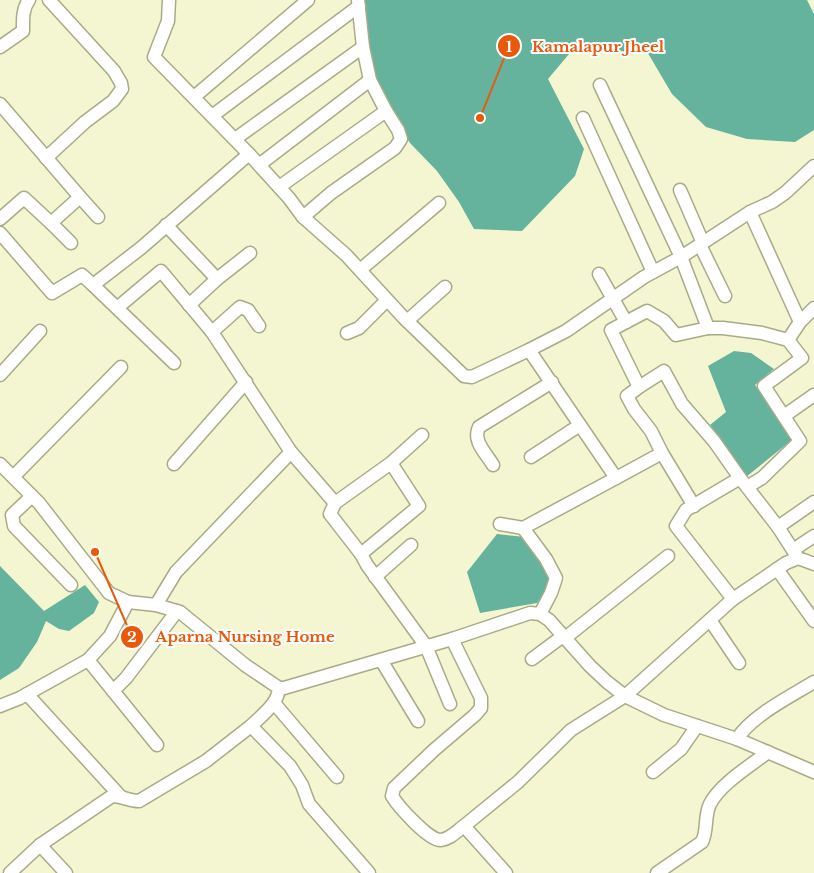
<svg xmlns="http://www.w3.org/2000/svg" width="814" height="873" font-family="'Libre Baskerville',serif">
  <style>
    .water { fill: #65b29d }
    .lines { fill: none; stroke-linecap: round; stroke-linejoin: round }
    .minor-casing { stroke: #a9ab88; stroke-width: 15 }
    .minor { stroke: #fff; stroke-width: 12 }
    .leader { fill: none; stroke: #e8590c; stroke-width: 2 }
    .callout-dot { fill: #e8590c; stroke: #fff; stroke-width: 2 }
    .mark-label { font-size: 15px; text-anchor: middle; font-weight: bold; fill: #fff }
    .callout-label { font-size: 15px; text-anchor: middle; font-weight: bold; fill: #e8590c; stroke: #fff; stroke-width: 4; stroke-linejoin: round; paint-order: stroke }
  </style>
  <rect width="100%" height="100%" fill="#f4f6d1"/>
  <g class="water">
    <path d="M357,0H807L814,14V130L795,142L747,139L706,127L672,94L642,43L624,52L598,43L569,54L548,79L584,149L575,176L522,231L474,229L459,202L437,171L410,143L365,74Z"/>
    <path d="M734,351L751,353L774,369L755,385L793,439L746,477L710,425L726,412L708,366Z"/>
    <path d="M497,534L525,537L553,582L537,603L480,613L467,572Z"/>
    <path d="M0,566L44,611L85,585L99,602L94,613L69,631L59,629L46,621L37,642L19,668L0,680Z"/>
  </g>
  <g class="lines">
    <g class="minor-casing">
      <g id="minor">
        <path d="M169,0L168,21L154,57L249,154L289,198L303,217L346,255L403,317L464,376L472,377L529,350L616,478L662,453"/>
        <path d="M0,47L23,31C23,21 22,9 29,0"/>
        <path d="M600,85L681,257L708,328"/>
        <path d="M194,97L308,0"/>
        <path d="M0,104L80,197"/>
        <path d="M212,116L359,6"/>
        <path d="M583,118L653,272"/>
        <path d="M235,139L363,47"/>
        <path d="M46,158L85,122L113,101L122,89L121,83L114,71L49,0"/>
        <path d="M259,165L370,80"/>
        <path d="M279,187L386,111"/>
        <path d="M680,190L703,243"/>
        <path d="M750,212L800,322"/>
        <path d="M303,217L331,193L395,148L401,139L398,130L386,111L370,80L363,47L358,0"/>
        <path d="M0,219L24,198L51,223L80,197L98,217"/>
        <path d="M51,223L71,243"/>
        <path d="M166,225L217,279L189,305"/>
        <path d="M0,233L52,293L82,275L93,285L141,248L249,154"/>
        <path d="M700,245L725,296"/>
        <path d="M360,270L439,203"/>
        <path d="M599,274L626,322"/>
        <path d="M217,279L250,253"/>
        <path d="M93,285L174,363"/>
        <path d="M117,308L161,271L212,332L291,452L176,572L156,605"/>
        <path d="M407,321L445,287"/>
        <path d="M212,332L240,307L248,310L259,326"/>
        <path d="M347,333L359,328L387,300"/>
        <path d="M788,340L800,322L814,308"/>
        <path d="M529,350L566,331L644,277L681,257L750,212L772,202L785,193L814,166"/>
        <path d="M0,375L40,331"/>
        <path d="M639,387L627,396L634,409L651,431L662,453L694,506"/>
        <path d="M784,416L814,395"/>
        <path d="M291,452L335,503L330,514L361,554"/>
        <path d="M531,457L580,425"/>
        <path d="M391,463L422,435"/>
        <path d="M0,464L39,503L109,593L128,602L156,605L180,612L245,665L279,688C278,704 262,715 251,726L290,766L302,785L309,804L369,873"/>
        <path d="M174,464L246,382"/>
        <path d="M493,465C486,453 472,441 479,427L552,382"/>
        <path d="M13,477L121,367"/>
        <path d="M747,487L762,478L800,441L764,386L802,358L788,340L762,333L723,328H708L676,335L664,321L647,311L611,330L639,387L664,371L682,404L714,441L740,478L778,527L798,558L814,564"/>
        <path d="M32,496L12,515L14,526L71,585"/>
        <path d="M335,503L391,463L419,506L361,554L367,565L426,646L450,704"/>
        <path d="M500,524L523,528L616,478"/>
        <path d="M778,527L814,502"/>
        <path d="M523,528L546,559L556,578L551,593L540,614"/>
        <path d="M793,550L814,536"/>
        <path d="M777,569L814,621"/>
        <path d="M375,577L411,545"/>
        <path d="M733,599L786,563L798,558"/>
        <path d="M710,620L739,663"/>
        <path d="M565,638L668,556"/>
        <path d="M452,639L481,698V708L475,715L434,750L394,788L392,796C398,806 429,841 441,840C450,839 457,831 464,826"/>
        <path d="M532,659L563,636"/>
        <path d="M88,660L157,745"/>
        <path d="M381,660L418,721"/>
        <path d="M279,688H284L452,639L530,613L540,614L549,620L590,666L607,682L625,696L664,715L737,739L814,772"/>
        <path d="M113,691L126,678L177,611"/>
        <path d="M27,694L121,797"/>
        <path d="M274,703L337,777"/>
        <path d="M0,706L20,698L88,660L110,636L128,602"/>
        <path d="M737,739C751,716 791,696 814,682"/>
        <path d="M653,772L681,749L697,726"/>
        <path d="M10,873L40,845"/>
        <path d="M66,873L40,845L112,796C122,796 129,801 139,801L206,761L251,726"/>
        <path d="M506,873L464,826L518,782L571,730L625,696L733,599L676,526L686,510L740,478"/>
        <path d="M657,873L702,842C708,830 704,816 710,804C720,784 750,766 768,752"/>
      </g>
    </g>
    <use href="#minor" class="minor"/>
  </g>
  <path class="leader" d="M480 118L509 46M95 552L132 637"/>
  <g class="callout-dot">
    <circle cx="480" cy="118" r="5"/>
    <circle cx="95" cy="552" r="5"/>
    <circle cx="509" cy="46" r="12"/>
    <circle cx="132" cy="637" r="12"/>
  </g>
  <g class="mark-label">
    <text x="509" y="52">1</text>
    <text x="132" y="642">2</text>
  </g>
  <g class="callout-label">
    <text x="598" y="52">Kamalapur Jheel</text>
    <text x="245" y="642">Aparna Nursing Home</text>
  </g>
</svg>
